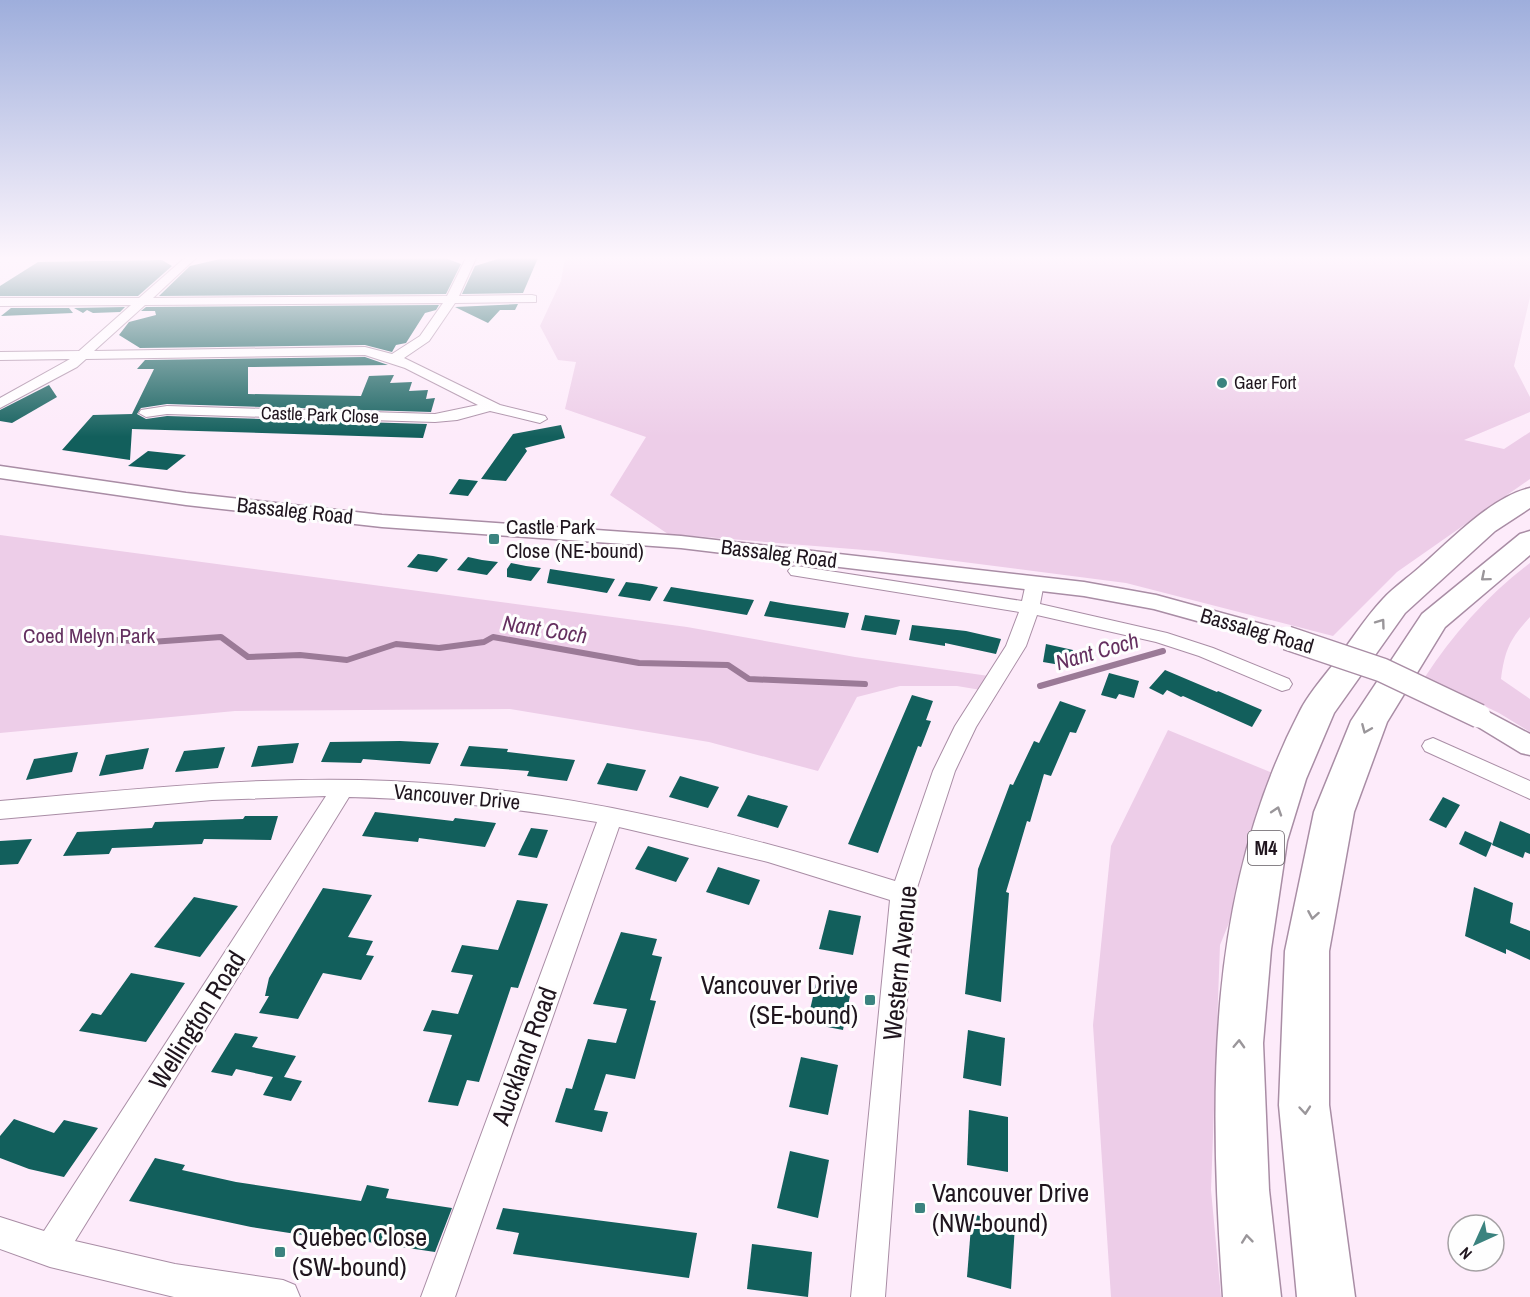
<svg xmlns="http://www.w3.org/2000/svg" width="1530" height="1297" font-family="'Archivo Narrow',sans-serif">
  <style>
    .green { fill: #edcde8 }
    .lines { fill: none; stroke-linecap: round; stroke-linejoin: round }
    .stream { stroke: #9b7a97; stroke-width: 6 }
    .building { fill: #125f5c }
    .minor-casing { stroke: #a98da5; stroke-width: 2 }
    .tertiary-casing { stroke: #a98da5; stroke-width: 3 }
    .motorway-casing { stroke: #a98da5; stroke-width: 3 }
    .minor { fill: #fff; fill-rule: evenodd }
    .tertiary { fill: #fff; fill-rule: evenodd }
    .motorway { fill: #fff; fill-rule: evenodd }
    .tertiary-bridge-casing { stroke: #a98da5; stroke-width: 26; stroke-linecap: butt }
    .tertiary-bridge { stroke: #fff; stroke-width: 23 }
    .oneway { stroke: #9a969a }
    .poi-dot { fill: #3b837f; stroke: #fefefe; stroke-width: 2 }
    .labels { text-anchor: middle; stroke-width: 6; stroke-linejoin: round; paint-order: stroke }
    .far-poi-label { font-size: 18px; fill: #1f151e; stroke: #fefefe; text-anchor: start }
    .far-street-label { font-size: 18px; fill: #1f151e; stroke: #fefefe }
    .shield { fill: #fefefe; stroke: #625b61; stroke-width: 1.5 }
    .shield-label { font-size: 20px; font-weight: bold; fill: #1f151e }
    .street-label { font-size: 21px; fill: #1f151e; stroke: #fefefe }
    .poi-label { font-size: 21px; fill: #1f151e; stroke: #fefefe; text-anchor: start }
    .park-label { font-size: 21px; fill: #643060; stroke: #fefefe }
    .water-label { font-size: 22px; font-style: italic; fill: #653060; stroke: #fefefe }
    .near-street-label { font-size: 26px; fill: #1f151e; stroke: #fefefe }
    .near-poi-label { font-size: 26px; fill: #1f151e; stroke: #fefefe; text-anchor: start }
  </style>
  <rect width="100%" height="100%" fill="#fdebfa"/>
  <g class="green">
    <path d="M583,256H1530V297L1514,366L1530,397V412L1464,440L1504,449L1530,432V479L1397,572L1333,636L1126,583L877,551L668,534L610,495L646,437L565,409L576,362L558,360L540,326L561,281L565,258Z"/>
    <path d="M0,535L687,627L855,657L996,677L987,691L957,686H900L857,697L818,771L709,742L510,709L235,711L0,733Z"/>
    <path d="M1530,563V617C1510,639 1505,649 1501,679L1530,699V732L1499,713L1425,677C1453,634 1489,594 1530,563Z"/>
    <path d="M1168,730L1287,779L1220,945L1211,1190L1221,1297H1111L1093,1025L1111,846Z"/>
  </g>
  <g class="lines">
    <g class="stream">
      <path d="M116,640L151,642L221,637L248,657L300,655L347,660L396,644L439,648L484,642L493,637L639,663L728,665L749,679L865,684"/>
      <path d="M1040,686L1163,651"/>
    </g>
  </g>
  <g class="building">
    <path d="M504,257L538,258L523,293L462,294L475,266Z"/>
    <path d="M445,258L461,264L446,294L159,296L190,266L220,259Z"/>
    <path d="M162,260L172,266L138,296H0V286L38,262Z"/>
    <path d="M518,304L515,310H500L488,323L455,307Z"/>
    <path d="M439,305L436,310L425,313L406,343L396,345L392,352L365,345L140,348L119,335L129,322L156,315L155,311H141L146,307Z"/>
    <path d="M125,307L120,312L93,313L87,310L83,313L74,308Z"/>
    <path d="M11,308H69L73,313L1,316Z"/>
    <path d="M365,357L388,365L248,367V394L361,396L369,376L394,375L390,383L412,382L409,391L428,390L426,399L435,398L431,412L167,404L141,408L137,414L146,419L167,416L427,424L423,438L132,429L130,460L62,450L93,415L132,414L154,369H137L145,360Z"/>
    <path d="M49,385L57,397L12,423L0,421V410Z"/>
    <path d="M561,425L565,438L525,448L527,451L506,481L481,479L513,434Z"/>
    <path d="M148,451L186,455L167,470L128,466Z"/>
    <path d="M459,479L478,481L468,496L449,494Z"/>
    <path d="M418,554L433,556L448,559L437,572L407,567Z"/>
    <path d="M468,557L482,560L498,562L487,575L457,570Z"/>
    <path d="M511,563L526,566L541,568L531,581L507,577V569Z"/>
    <path d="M550,569L615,579L607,593L578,588L547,583Z"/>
    <path d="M626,582L642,584L658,587L650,601L618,596Z"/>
    <path d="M671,587L702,592L754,600L747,615L663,601Z"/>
    <path d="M770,601L787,604L849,613L845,628L764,616Z"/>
    <path d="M865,615L900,620L896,635L861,630Z"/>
    <path d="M912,625L966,631L1001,639L996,654L945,643V646L909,640Z"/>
    <path d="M1046,644L1073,650L1072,667L1043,662Z"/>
    <path d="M1165,670L1217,692L1218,691L1262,710L1252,727L1183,696L1181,697L1167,690L1163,695L1149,688Z"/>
    <path d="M1109,673L1139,681L1134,698L1119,694L1116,699L1101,695Z"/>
    <path d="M912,695L933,701L926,720L931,721L921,747L918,746L878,853L848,844Z"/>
    <path d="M1060,701L1086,710L1076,733L1070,732L1051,776L1044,774L1030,822L1027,821L1006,892L1009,893L1001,1002L965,994L978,869L1010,784L1013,785L1034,741L1039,743Z"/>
    <path d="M400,741L439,743L430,764L363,759L361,763L321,762L330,742Z"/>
    <path d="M299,743L293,763L251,767L258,746Z"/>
    <path d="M469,746L508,749L507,752L575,760L567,781L527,776L529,771L460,766Z"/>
    <path d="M225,747L218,768L175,772L184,751Z"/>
    <path d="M149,748L143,769L99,776L106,755Z"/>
    <path d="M78,752L72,772L26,780L34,759Z"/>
    <path d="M607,763L646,770L637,791L597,784Z"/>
    <path d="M680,776L719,787L708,808L669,797Z"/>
    <path d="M748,795L788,806L778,828L737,816Z"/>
    <path d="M1443,797L1460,805L1446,828L1429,820Z"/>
    <path d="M375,812L453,821L455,818L496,823L485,847L419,838L418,842L362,836Z"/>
    <path d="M245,816H278L271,840L204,839L202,844L112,848L109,854L63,856L77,832L152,828L155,822L243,819Z"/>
    <path d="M1500,821L1530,834V854L1525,852L1523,858L1492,845Z"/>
    <path d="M531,828L548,830L537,858L518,855Z"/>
    <path d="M1465,831L1492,843L1486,857L1459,844Z"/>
    <path d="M32,839L18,864L0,865V841Z"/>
    <path d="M648,846L689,858L676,882L635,869Z"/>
    <path d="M718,867L760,880L749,905L706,892Z"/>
    <path d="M1474,887L1513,903L1510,923L1530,931V960L1506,949V954L1465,936Z"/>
    <path d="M323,888L372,895L348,937L373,941L366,955L374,956L361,980L323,973L298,1019L259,1013L269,996H265L269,978Z"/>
    <path d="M194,897L238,906L200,957L154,947Z"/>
    <path d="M517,900L548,904L518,988L511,987L479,1082L467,1080L458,1106L428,1102L452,1035L423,1031L432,1010L458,1014L473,975L451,972L462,945L498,950Z"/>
    <path d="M829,910L861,916L853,955L819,949Z"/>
    <path d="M621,932L657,939L652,955L662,957L650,1000L656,1001L635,1079L606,1074L594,1110L608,1112L602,1132L555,1122L566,1088L572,1089L588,1039L616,1043L627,1009L593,1004Z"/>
    <path d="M131,973L185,983L146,1042L79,1031L92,1013L101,1015Z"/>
    <path d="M817,979L852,986L843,1030L807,1023Z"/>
    <path d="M968,1030L1005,1038L1001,1086L963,1078Z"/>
    <path d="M235,1033L258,1037L252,1047L296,1056L284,1077L302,1081L291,1101L263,1095L273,1077L236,1069L232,1076L211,1072Z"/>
    <path d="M801,1057L838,1065L828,1115L789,1107Z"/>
    <path d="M969,1110L1008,1117V1172L967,1165Z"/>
    <path d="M14,1119L54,1133L64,1120L98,1128L64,1177L29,1169L0,1158V1136Z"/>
    <path d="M790,1151L829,1160L818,1218L777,1208Z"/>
    <path d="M155,1158L185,1165L182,1170L236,1182L361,1201L367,1185L389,1189L386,1198L452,1208L435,1252L368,1242L367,1245L251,1227L129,1201Z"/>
    <path d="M503,1208L697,1233L689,1278L513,1254L519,1233L496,1229Z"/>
    <path d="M972,1214L1015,1225L1011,1289L967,1277Z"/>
    <path d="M752,1244L812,1252L808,1297L747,1289Z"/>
  </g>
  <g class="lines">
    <g class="minor-casing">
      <g id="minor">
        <path d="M187,256H198L153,298L447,296L467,256H477L459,296L532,295L536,296V302L455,303L429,341L404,358L500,405L545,416L547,419L540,423L490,411L457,420L435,422L167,414L146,417L139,413L141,410L167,406L435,414L478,405L405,368L365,355L86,359L77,367L0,408V398L70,359L0,360V352L79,351L131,305L0,306V298H139ZM443,303L420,336L392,354L365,347L94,351L145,305Z"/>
        <path d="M797,566L1022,601L1026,583L1035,578L1044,583L1040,604L1167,633L1213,648L1289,679L1292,684L1289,689L1282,691L1199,656L1156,642L1037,615L1026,646L976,727L955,771L915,894L885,1297H851L890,900L768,862L619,827L455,1297H421L597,822C514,808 433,799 349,797L75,1241L175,1264L283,1280L295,1285L300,1297H174L50,1267L0,1249V1217L44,1231L326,796L212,800L0,819V801C130,790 261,775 391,781C564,789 730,830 895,881L933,771L955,726L1006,646L1019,612L791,575L788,571L791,567Z"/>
        <path d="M1433,738L1530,781V799L1425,751L1422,746L1425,741Z"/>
      </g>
    </g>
    <g class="tertiary-casing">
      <g id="tertiary">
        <path d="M0,466L186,493L382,515L681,536L1084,582L1156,595L1295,633L1299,638L1295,643L1287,646L1154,609L1084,596L681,548L382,527L186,505L0,478Z"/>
        <path d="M1479,707L1530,734V755L1521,753L1470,722L1466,716L1470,710Z"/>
      </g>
    </g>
    <g class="motorway-casing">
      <g id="motorway">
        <path d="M1530,488V508L1495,531L1405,613L1334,713L1306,779L1287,841L1271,949L1263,1043L1269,1190L1281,1297H1223C1209,1097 1205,894 1300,711C1308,695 1321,680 1332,666C1349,644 1364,619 1383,599C1394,587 1409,577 1421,566C1451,540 1491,497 1530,488Z"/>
        <path d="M1530,531V555L1445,627L1387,722L1354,812L1329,951V1105L1355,1297H1297L1279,1105L1285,951L1314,812L1351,721L1422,614L1520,534Z"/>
      </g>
    </g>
    <use href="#minor" class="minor"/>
    <use href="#tertiary" class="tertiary"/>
    <use href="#motorway" class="motorway"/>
    <g class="tertiary-bridge-casing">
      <path id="tertiary-bridge" d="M1287,638L1382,670L1479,716"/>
    </g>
    <use href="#tertiary-bridge" class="tertiary-bridge"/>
  </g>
  <defs><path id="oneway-chevron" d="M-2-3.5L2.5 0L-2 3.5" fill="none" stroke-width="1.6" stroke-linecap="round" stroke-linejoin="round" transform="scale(1.5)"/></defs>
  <g class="oneway">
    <use href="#oneway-chevron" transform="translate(1485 577) rotate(140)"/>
    <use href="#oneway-chevron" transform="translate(1381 623) rotate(-54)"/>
    <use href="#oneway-chevron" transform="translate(1366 729) rotate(113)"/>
    <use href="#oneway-chevron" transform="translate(1277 811) rotate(-72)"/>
    <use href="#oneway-chevron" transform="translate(1313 915) rotate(100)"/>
    <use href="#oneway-chevron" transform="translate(1239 1044) rotate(-88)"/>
    <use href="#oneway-chevron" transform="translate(1305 1110) rotate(85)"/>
    <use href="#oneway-chevron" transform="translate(1247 1239) rotate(-96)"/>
  </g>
  <linearGradient id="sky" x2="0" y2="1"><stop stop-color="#9eaedc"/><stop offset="0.59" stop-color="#fef6fd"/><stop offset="1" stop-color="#fef6fd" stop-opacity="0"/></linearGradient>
  <rect width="1530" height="437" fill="url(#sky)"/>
  <g class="poi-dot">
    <circle cx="1222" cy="383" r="6"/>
    <rect x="488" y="533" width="12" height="12" rx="3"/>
    <rect x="864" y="994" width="12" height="12" rx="3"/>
    <rect x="914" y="1202" width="12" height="12" rx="3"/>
    <rect x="274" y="1246" width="12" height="12" rx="3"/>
  </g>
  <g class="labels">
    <g class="far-poi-label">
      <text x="1234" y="389">Gaer Fort</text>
    </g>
    <g class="far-street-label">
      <text transform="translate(320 415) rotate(2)" y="6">Castle Park Close</text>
    </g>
    <rect class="shield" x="1248" y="831" width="36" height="34" rx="4.5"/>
    <g class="shield-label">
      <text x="1266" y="855">M4</text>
    </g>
    <g class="street-label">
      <text transform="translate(295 511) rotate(6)" y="7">Bassaleg Road</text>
      <text transform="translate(779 554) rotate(7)" y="7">Bassaleg Road</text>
      <text transform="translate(1257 631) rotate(16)" y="7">Bassaleg Road</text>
      <text transform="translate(457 797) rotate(5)" y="7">Vancouver Drive</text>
    </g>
    <g class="poi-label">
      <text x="506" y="534">Castle Park<tspan x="506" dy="24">Close (NE-bound)</tspan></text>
    </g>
    <g class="park-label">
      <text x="89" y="643">Coed Melyn Park</text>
    </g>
    <g class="water-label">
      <text transform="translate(545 629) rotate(9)" y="8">Nant Coch</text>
      <text transform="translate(1097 651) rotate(-16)" y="8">Nant Coch</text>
    </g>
    <g class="near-street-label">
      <text transform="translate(900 963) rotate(-84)" y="9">Western Avenue</text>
      <text transform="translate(197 1020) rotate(-58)" y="9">Wellington Road</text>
      <text transform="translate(524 1056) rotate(-70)" y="9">Auckland Road</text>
    </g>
    <g class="near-poi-label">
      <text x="858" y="994" text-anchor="end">Vancouver Drive<tspan x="858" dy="30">(SE-bound)</tspan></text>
      <text x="932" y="1202">Vancouver Drive<tspan x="932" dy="30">(NW-bound)</tspan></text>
      <text x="292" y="1246">Quebec Close<tspan x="292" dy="30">(SW-bound)</tspan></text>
    </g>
  </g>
  <g transform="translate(1476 1243) rotate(225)"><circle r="28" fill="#fefefe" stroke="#a5a1a4" stroke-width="1.5"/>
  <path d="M0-4.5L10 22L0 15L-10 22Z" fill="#3b837f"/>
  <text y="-9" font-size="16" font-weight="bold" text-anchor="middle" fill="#1f151e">N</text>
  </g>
</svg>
